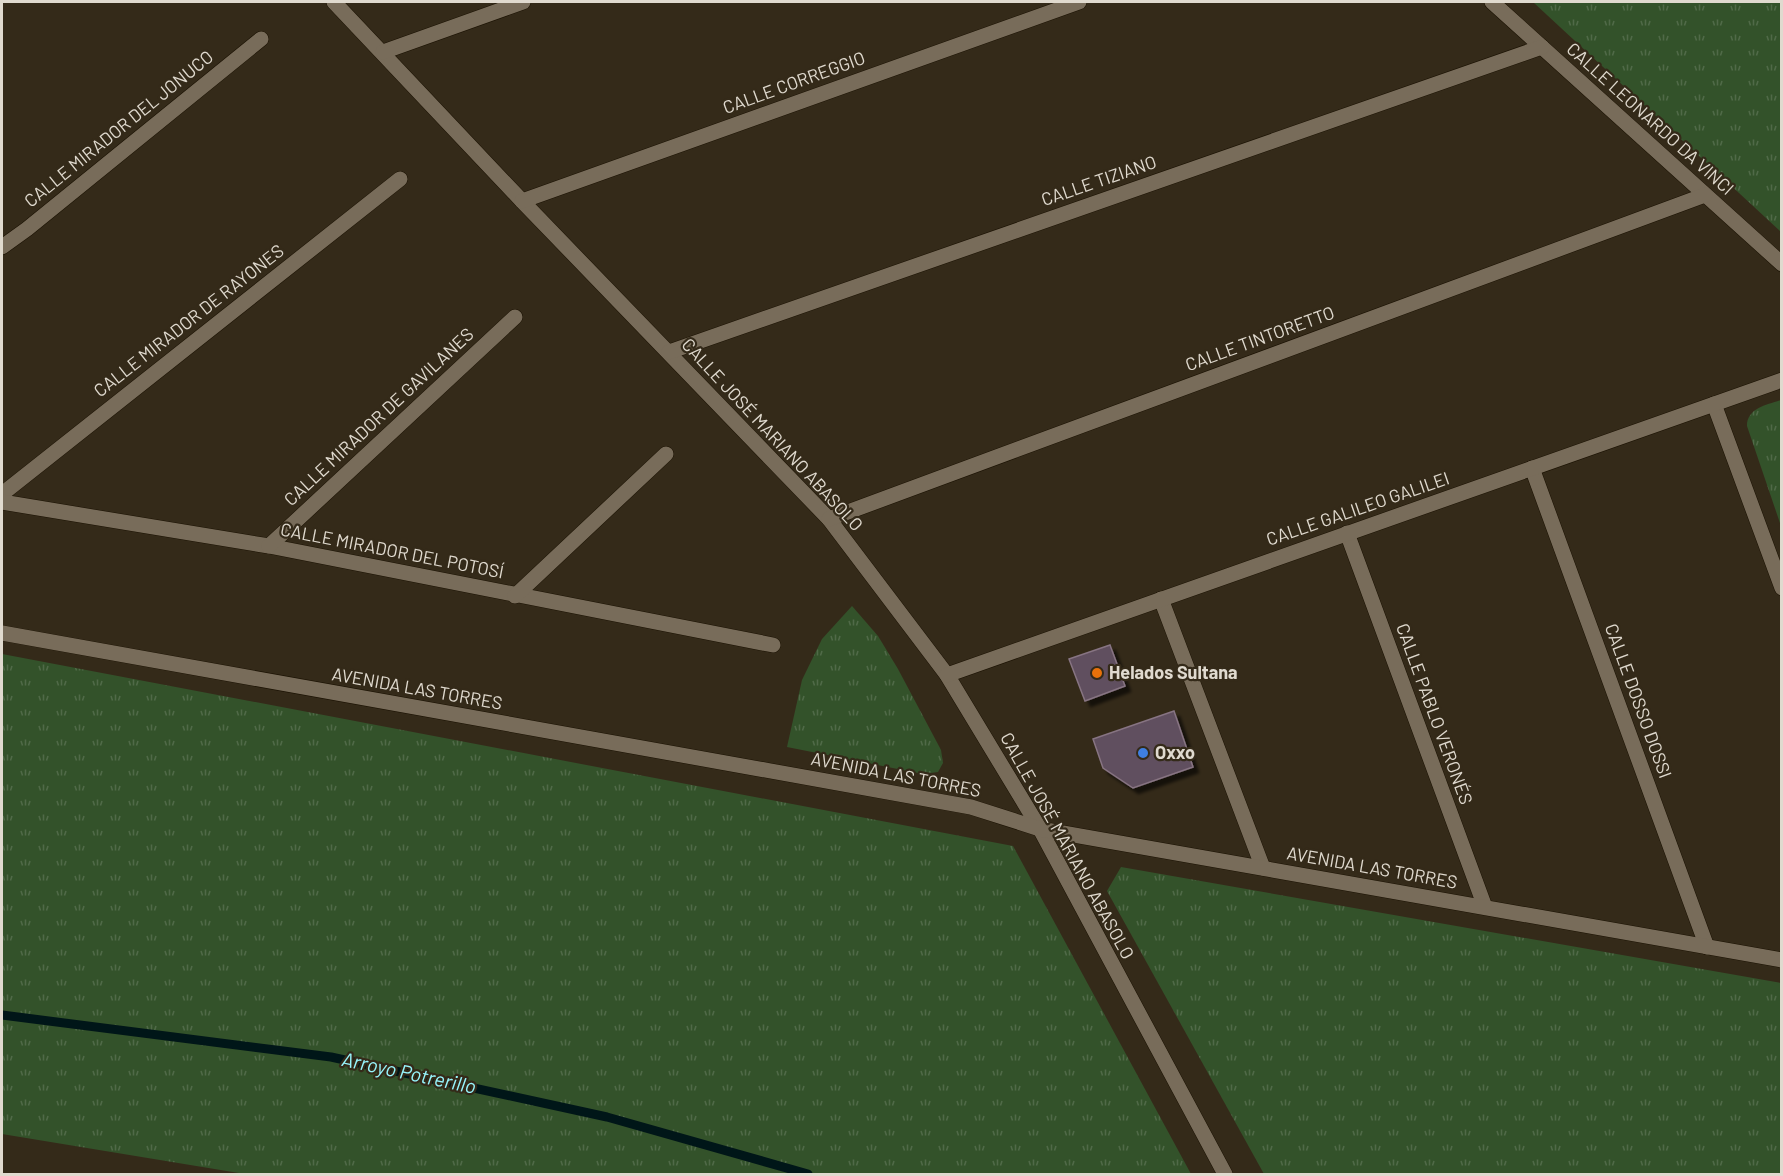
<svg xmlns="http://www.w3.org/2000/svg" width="1783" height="1176" font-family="Barlow,sans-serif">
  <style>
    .grass { fill: url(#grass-tufts) }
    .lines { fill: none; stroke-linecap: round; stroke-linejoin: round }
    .stream { stroke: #001618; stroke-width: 9 }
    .building { fill: #614f5e; stroke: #877483; stroke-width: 1.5; filter: url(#shadow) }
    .minor-casing { stroke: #1b1203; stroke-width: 16 }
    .minor { stroke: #786c5a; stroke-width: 15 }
    .food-dot { fill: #e8710a; stroke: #342a19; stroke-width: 2 }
    .shop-dot { fill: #3f7fe0; stroke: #342a19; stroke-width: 2 }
    .labels { text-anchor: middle; stroke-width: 4.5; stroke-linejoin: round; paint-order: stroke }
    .street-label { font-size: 18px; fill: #e0dacf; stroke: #342a19 }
    .poi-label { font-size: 18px; font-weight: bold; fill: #e0dacf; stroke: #342a19; text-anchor: start }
    .water-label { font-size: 20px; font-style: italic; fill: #97f5fc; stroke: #342a19 }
  </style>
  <defs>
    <pattern id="grass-tufts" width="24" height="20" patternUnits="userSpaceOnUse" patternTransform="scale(1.5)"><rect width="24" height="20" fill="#33522a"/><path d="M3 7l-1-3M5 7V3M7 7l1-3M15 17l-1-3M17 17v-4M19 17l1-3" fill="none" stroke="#506a48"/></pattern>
    <filter id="shadow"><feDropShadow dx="5.5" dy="5.5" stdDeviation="1.5" flood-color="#0009"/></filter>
  </defs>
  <rect width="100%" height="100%" fill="#342a19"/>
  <g class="grass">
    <path d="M1533,2H1781V232Z"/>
    <path d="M1781,400H1782L1781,526L1747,426C1747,408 1767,405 1781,400Z"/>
    <path d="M852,606L878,636L898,669L941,750L943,763L938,772L923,774L787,747L802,680L822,639Z"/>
    <path d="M2,654L1013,846L1191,1174H245L2,1134Z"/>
    <path d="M1121,867L1781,983V1174H1264L1107,891Z"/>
  </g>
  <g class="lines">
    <path class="stream" d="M2,1015L331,1057L607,1117L808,1174"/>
  </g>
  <g class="building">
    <path d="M1110,645L1125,686L1085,701L1069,659Z"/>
    <path d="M1174,711L1193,767L1133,788L1103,768L1093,739Z"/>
  </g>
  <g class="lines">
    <g class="minor-casing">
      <g id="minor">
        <path d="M334,2L522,201L829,519L947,675L1040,829L1225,1174"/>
        <path d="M1492,2L1782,264"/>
        <path d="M383,52L523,2"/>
        <path d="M522,201L1079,2"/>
        <path d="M2,247L27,229L261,39"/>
        <path d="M669,352L1542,47"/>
        <path d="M1714,404L1782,588"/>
        <path d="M1532,468L1707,947"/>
        <path d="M2,494L400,179"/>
        <path d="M2,502L269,546L773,645"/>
        <path d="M829,519L1705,195"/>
        <path d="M1347,533L1485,907"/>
        <path d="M269,546L515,317"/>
        <path d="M515,596L666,454"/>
        <path d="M1161,599L1263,868"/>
        <path d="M2,633L971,807L1040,829L1782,960"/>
        <path d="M947,675L1782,380"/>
      </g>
    </g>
    <use href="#minor" class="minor"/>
  </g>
  <circle class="food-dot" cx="1097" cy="673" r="6"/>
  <circle class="shop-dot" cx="1143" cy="753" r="6"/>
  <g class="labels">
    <g class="street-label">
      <text transform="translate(794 83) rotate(-20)" y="6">CALLE CORREGGIO</text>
      <text transform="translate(1650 119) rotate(42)" y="6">CALLE LEONARDO DA VINCI</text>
      <text transform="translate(119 129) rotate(-39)" y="6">CALLE MIRADOR DEL JONUCO</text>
      <text transform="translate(1099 181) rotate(-19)" y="6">CALLE TIZIANO</text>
      <text transform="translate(189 321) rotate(-38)" y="6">CALLE MIRADOR DE RAYONES</text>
      <text transform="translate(1260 339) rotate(-20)" y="6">CALLE TINTORETTO</text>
      <text transform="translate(379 417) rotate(-43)" y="6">CALLE MIRADOR DE GAVILANES</text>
      <text transform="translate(772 435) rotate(47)" y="6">CALLE JOSÉ MARIANO ABASOLO</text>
      <text transform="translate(1358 509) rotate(-19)" y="6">CALLE GALILEO GALILEI</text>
      <text transform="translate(392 551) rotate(11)" y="6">CALLE MIRADOR DEL POTOSÍ</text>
      <text transform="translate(417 689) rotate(10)" y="6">AVENIDA LAS TORRES</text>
      <text transform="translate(1638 701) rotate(70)" y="6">CALLE DOSSO DOSSI</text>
      <text transform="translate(1434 714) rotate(70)" y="6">CALLE PABLO VERONÉS</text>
      <text transform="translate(896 775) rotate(11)" y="6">AVENIDA LAS TORRES</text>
      <text transform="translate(1067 846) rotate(61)" y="6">CALLE JOSÉ MARIANO ABASOLO</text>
      <text transform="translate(1372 868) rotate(10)" y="6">AVENIDA LAS TORRES</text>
    </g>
    <g class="poi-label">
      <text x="1109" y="679">Helados Sultana</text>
      <text x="1155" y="759">Oxxo</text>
    </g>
    <g class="water-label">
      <text transform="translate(409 1073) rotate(12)" y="7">Arroyo Potrerillo</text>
    </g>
  </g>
  <rect width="1783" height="1176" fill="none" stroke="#e0dacf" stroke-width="6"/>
</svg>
